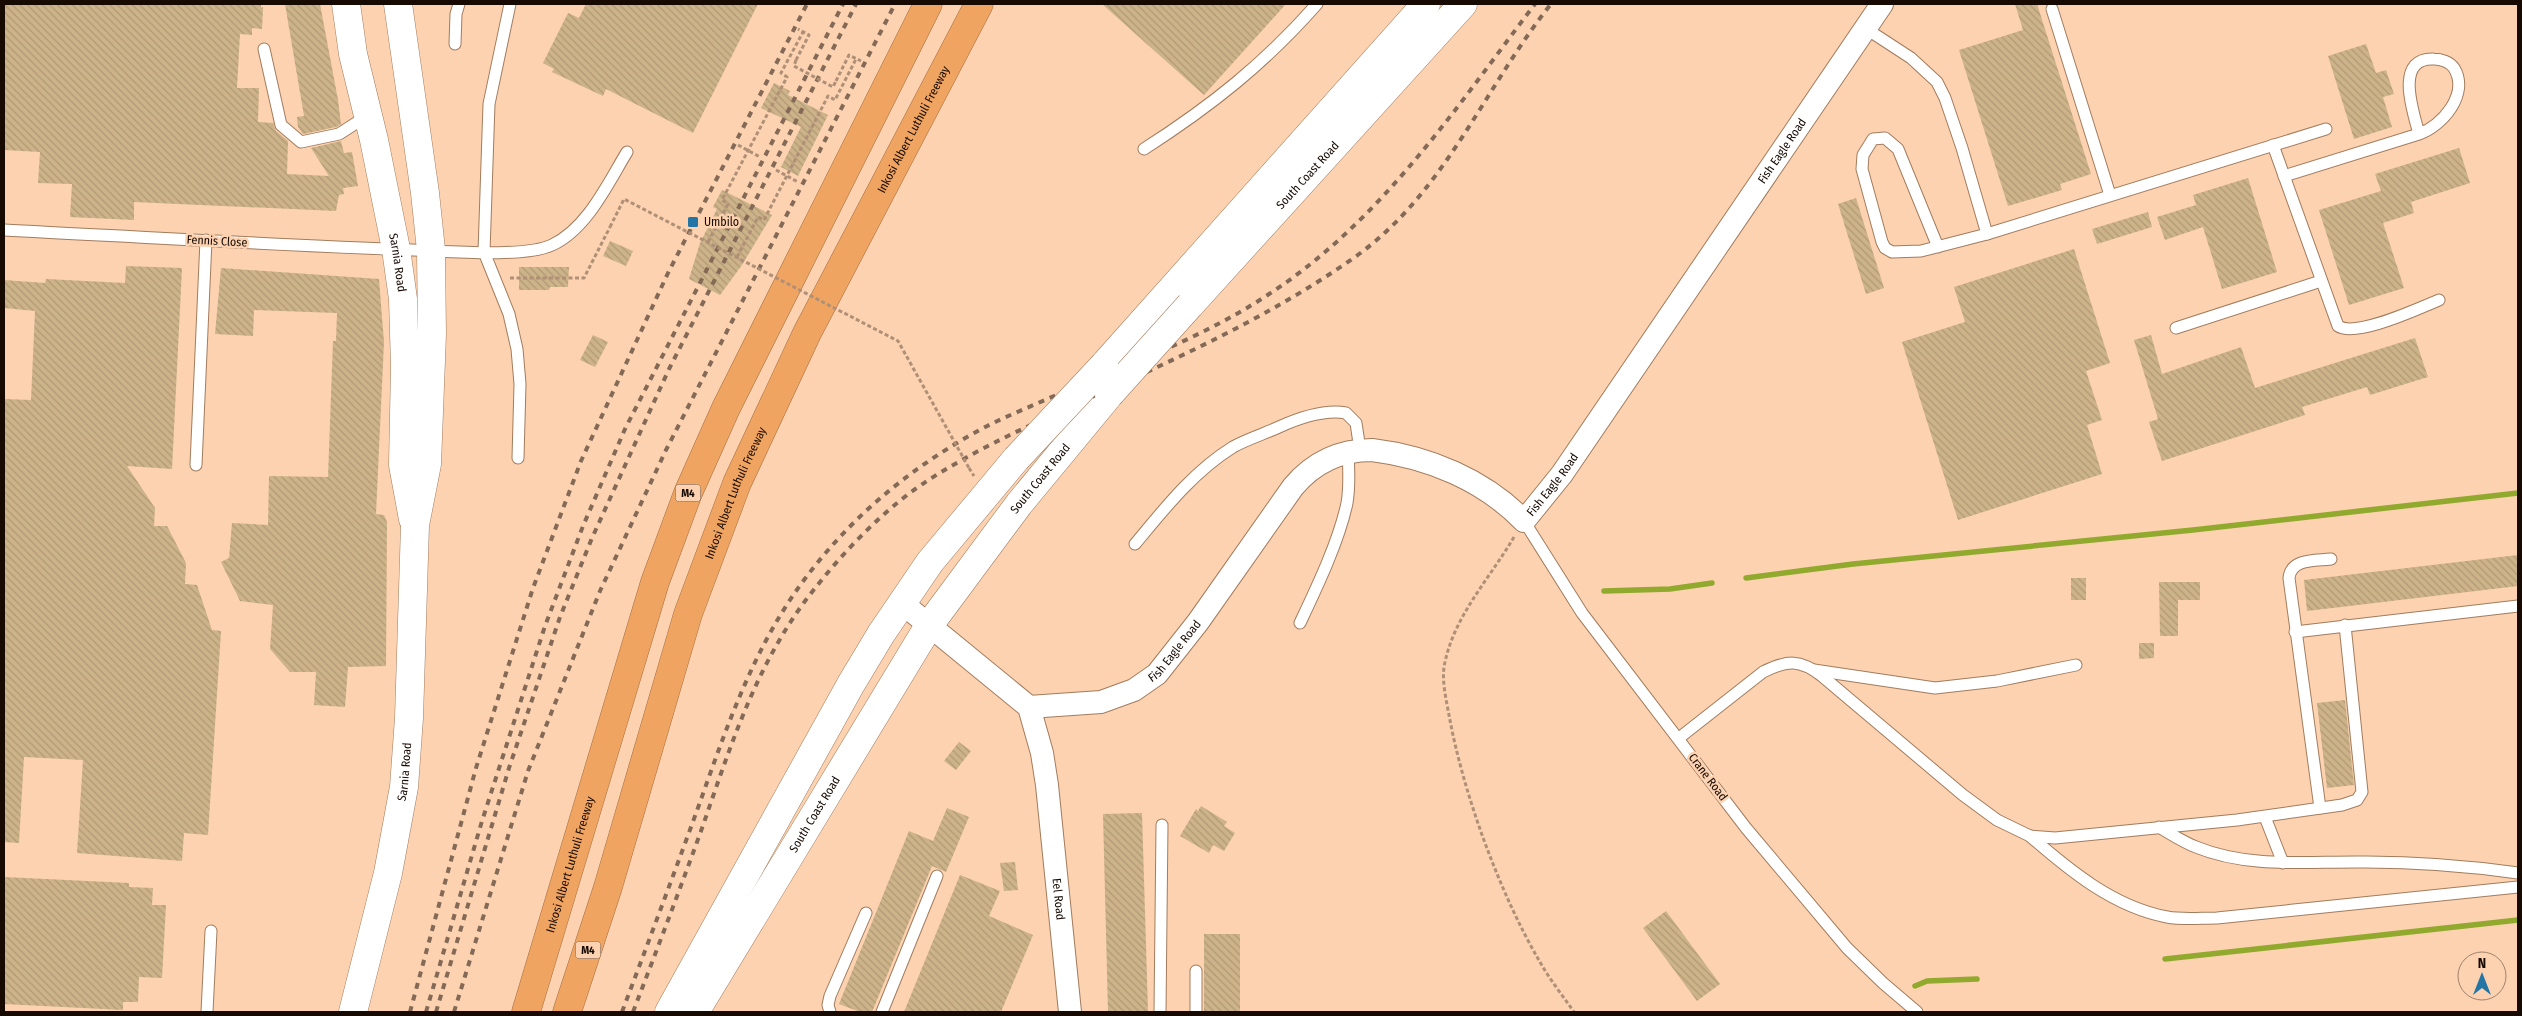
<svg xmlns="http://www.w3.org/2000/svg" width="2522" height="1016" font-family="'Fira Sans Condensed',sans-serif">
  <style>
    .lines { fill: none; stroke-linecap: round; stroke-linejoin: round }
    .stream { stroke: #91a92d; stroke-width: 5.5 }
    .building { fill: url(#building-back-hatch) }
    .service-casing { stroke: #a27c5d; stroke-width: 13 }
    .minor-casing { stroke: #a27c5d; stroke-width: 24 }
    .tertiary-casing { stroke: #a27c5d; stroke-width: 29 }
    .secondary-casing { stroke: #a27c5d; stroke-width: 29 }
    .motorway-casing { stroke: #a46e40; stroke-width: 29 }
    .path { stroke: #af8f76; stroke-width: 3; stroke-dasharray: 4 2.5; stroke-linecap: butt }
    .service { stroke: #fff; stroke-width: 11 }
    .minor { stroke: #fff; stroke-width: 22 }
    .tertiary { stroke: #fff; stroke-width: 28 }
    .secondary { stroke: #fff; stroke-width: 28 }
    .motorway { stroke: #f0a462; stroke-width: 28 }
    .rail { stroke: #846a56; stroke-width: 4; stroke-dasharray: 6 6; stroke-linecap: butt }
    .tertiary-bridge-casing { stroke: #a27c5d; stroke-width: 29; stroke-linecap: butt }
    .path-bridge { stroke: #af8f76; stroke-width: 3; stroke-dasharray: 4 2.5; stroke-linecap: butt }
    .tertiary-bridge { stroke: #fff; stroke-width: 28 }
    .poi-dot { fill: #2375a6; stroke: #fcd2b1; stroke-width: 2 }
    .labels { text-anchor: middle; stroke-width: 5; stroke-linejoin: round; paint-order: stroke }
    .shield { fill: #fcd2b1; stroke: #5c4636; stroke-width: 1 }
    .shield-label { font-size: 11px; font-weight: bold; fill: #170a02 }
    .street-label { font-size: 12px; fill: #170a02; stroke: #fcd2b1 }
    .poi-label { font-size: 12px; fill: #170a02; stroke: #fcd2b1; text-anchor: start }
  </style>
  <defs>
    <pattern id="building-back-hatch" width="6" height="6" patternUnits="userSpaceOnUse" patternTransform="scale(1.25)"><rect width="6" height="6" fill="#cdb389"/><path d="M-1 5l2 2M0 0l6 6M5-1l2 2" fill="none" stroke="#af9975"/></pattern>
  </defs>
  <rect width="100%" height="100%" fill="#fcd2b1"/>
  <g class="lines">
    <g class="stream">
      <path d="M1746,578L1853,564L2193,530L2518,493"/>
      <path d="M1604,591L1670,589L1712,583"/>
      <path d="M2165,959L2518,920"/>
      <path d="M1915,986L1927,981L1977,979"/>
    </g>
  </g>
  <g class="building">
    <path d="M4,4H261V8L263,7L262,29L252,28V35L240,34L237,88H259L258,122L273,123L276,131L288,141L287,174L329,176L311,148L341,141L344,153L352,152L358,186L343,188L344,194L339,195L336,211L134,202V220L70,217L72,184L38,183L40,152L4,150Z"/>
    <path d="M285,4H320L338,100L341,124L336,127L303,134L298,127L297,117L304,116Z"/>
    <path d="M586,4H758L693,133L606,89L603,96L552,72L554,69L543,63L568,13L579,18Z"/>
    <path d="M1102,4H1286L1204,95Z"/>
    <path d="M2015,4H2037L2091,174L2060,184L2062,190L2008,206L1959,50L2023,30Z"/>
    <path d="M2366,44L2376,73L2386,70L2394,94L2383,97L2392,127L2354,139L2328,56Z"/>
    <path d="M774,83L790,91L788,95L828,115L798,176L781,167L801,127L761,108Z"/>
    <path d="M2459,148L2470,183L2411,202L2414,213L2383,223L2404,288L2349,305L2319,210L2381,191L2375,174Z"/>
    <path d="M2248,178L2277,272L2222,289L2203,227L2165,240L2157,217L2196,205L2193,195Z"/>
    <path d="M722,190L772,215L742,265L720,295L689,279L700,243L717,209L713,207Z"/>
    <path d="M1856,198L1884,288L1866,294L1838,204Z"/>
    <path d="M2148,212L2152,227L2097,244L2092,229Z"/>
    <path d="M610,241L633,251L626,266L603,256Z"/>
    <path d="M2074,249L2110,363L2086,371L2102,420L2087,425L2102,474L1958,520L1902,342L1965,322L1954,287Z"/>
    <path d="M126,266L182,268L172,469L127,466L155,508L154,526H167L186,563L185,584L197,585L212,630L221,631L208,835L184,833L182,861L77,853L83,760L24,757L19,843L4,842V399L31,400L35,311L4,308V280L45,283L46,279L125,283Z"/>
    <path d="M519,267H569L568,287H550L549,290H519Z"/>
    <path d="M221,268L379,279L384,342L376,514L384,515L387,522L386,666L348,667L345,707L314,705L316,672H290L270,649L273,605L240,601L221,562L229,558L232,523L268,525L269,476L328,477L333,341H336L337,313L254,310L253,336L215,334Z"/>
    <path d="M593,335L608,342L595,367L580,360Z"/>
    <path d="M2151,335L2162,374L2241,347L2255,388L2415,338L2428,377L2370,395L2367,387L2302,407L2305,415L2162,461L2149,422L2158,419L2134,340Z"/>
    <path d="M2518,555V586L2307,611L2304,580Z"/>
    <rect x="2071" y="578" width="15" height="22"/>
    <path d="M2159,582H2200V600H2178V636H2160Z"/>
    <path d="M2139,643H2154V658L2139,659Z"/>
    <path d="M2345,700L2354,785L2327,788L2317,703Z"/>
    <path d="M959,742L971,751L956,770L944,761Z"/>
    <path d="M1201,806L1227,822L1224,826L1235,833L1224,851L1213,845L1209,853L1180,836L1196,809L1198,811Z"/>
    <path d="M947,808L969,817L946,872L932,866L872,1012H860L839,1004L909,831L933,841Z"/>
    <path d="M1142,813L1148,1012H1108L1103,814Z"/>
    <path d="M1015,862L1018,890L1004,891L1000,863Z"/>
    <path d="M960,875L1000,891L989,916L1033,935L1001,1012H904Z"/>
    <path d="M4,877L129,883V887L153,888L152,905H166L162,978L139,977L138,1002H123V1010L4,1004Z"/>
    <path d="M1666,911L1720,984L1697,1001L1643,928Z"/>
    <rect x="1204" y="934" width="36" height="78"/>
  </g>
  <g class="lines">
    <g class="service-casing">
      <g id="service">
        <path d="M510,4L489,104L484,252L509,314L517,349L520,384L518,458"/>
        <path d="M2052,9L2110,195"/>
        <path d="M1865,28L1911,58L1937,82L1945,98L1962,148L1987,234"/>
        <path d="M455,44L456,14L459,4"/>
        <path d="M264,49L281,125L301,142L339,134L367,116"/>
        <path d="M2273,145L2338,326C2356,338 2419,308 2439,300"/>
        <path d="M1144,149C1211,106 1264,64 1317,4"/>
        <path d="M2284,176L2419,134C2442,126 2470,94 2454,68C2450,62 2441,59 2434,59C2393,57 2414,114 2419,134"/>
        <path d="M4,230C140,237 276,245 413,250C446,251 525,258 552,245C587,229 608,183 627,152"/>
        <path d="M1938,247L1898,149L1885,138L1873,139L1863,155L1862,169L1882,242L1885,248L1892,252L1921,251L1987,234L2326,129"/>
        <path d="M2176,328L2321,281"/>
        <path d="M196,465L206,240"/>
        <path d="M1524,521L1582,613L1746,828L1847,948L1883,983L1917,1012"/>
        <path d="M1135,544C1165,508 1193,472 1233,447C1247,439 1264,434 1279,427C1299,418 1324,409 1346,413L1356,423L1360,450"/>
        <path d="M1300,623C1317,587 1339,541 1347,503C1350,486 1349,469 1348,452"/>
        <path d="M2295,632L2518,606"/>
        <path d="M1814,670L1935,688L1997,681L2076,665"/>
        <path d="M1679,738L1763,672C1787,660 1800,659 1822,676L1963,795L1997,820L2030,836L2055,838L2237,820L2342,805L2357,800L2362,792L2345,625"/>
        <path d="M2320,808L2289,578C2291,558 2316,561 2331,559"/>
        <path d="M2265,817L2283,863"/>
        <path d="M2159,827C2171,834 2183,842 2196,847C2250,869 2309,861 2366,862C2417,862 2468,866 2518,873"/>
        <path d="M2030,836C2070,871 2114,907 2167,917C2183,920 2200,918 2217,918L2518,887"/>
        <path d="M1196,971V1012"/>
        <path d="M207,1012L211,931"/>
        <path d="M830,1012L828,1005L830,996L866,913"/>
        <path d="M882,1012L937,876"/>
        <path d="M1160,1012L1162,825"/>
      </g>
    </g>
    <g class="minor-casing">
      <g id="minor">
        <path id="s1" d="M902,603L1029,707L1042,753L1047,785L1070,1012"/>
        <path id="s2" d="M1029,707L1101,702L1134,690L1157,674L1198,622L1293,487C1313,463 1340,450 1372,450C1429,457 1484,480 1524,521L1562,474L1882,4"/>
      </g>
    </g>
    <g class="tertiary-casing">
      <g id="tertiary">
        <path id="s3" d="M1190,305L1463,4"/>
        <path d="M1104,365L1426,4"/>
        <path d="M669,1012L851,684L881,634L930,562L1016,459"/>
        <path id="s4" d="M695,1012L930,624L1019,504L1109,395"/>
      </g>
    </g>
    <g class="secondary-casing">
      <g id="secondary">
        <path id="s5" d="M346,4L353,54L374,140L396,249L403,299L405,366L403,465L413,519"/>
        <path id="s6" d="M353,1012L388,873L404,787L409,718L415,525L427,464L432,334L431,250L425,193L398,4"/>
      </g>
    </g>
    <g class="motorway-casing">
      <g id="motorway">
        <path id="s7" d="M526,1012L655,582L688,493L726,408L928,4"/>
        <path id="s8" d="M567,1012L608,887L688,614L737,483L807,333L979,4"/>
      </g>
    </g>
    <g class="path">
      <path d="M796,60L809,35L798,29"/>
      <path d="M836,81L849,55L861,61"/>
      <path d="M738,145L760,157"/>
      <path d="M776,170L798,182"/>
      <path d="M708,242L728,204L722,200L787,77L781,73L803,32"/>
      <path d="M737,257L758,217L764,220L828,96L835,100L856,59"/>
      <path d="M510,278H584L610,227"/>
      <path d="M969,468L974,476"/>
      <path d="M1514,537C1490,578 1455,615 1445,662C1441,678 1446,699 1449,715C1463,793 1500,894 1540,962C1550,980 1563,996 1574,1012"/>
    </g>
    <use href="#service" class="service"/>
    <use href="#minor" class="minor"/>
    <use href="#tertiary" class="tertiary"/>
    <use href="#secondary" class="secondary"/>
    <use href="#motorway" class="motorway"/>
    <g class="rail">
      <path d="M410,1012L476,768L533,588L581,461L668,273L807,4"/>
      <path d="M426,1012L482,821L545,626L583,526L625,429L843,4"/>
      <path d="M436,1012L509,768L560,617L592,538L669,369L856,4"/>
      <path d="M454,1012L528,771L600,591L666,450L895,4"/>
      <path d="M622,1012C648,943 674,874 699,805C727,726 754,647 804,580C850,518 909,469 976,432C999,419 1023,410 1047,399C1121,367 1199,340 1266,296C1380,223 1455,109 1535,4"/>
      <path d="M633,1012C656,952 679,892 701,831C730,748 756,663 812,592C844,551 886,507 930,479C985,444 1044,419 1103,392C1189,353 1277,312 1355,257C1445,193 1484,88 1551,4"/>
    </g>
    <g class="tertiary-bridge-casing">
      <g id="tertiary-bridge">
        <path d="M1109,395L1190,305"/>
        <path d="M1016,459L1104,365"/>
      </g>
    </g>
    <g class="path-bridge">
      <path d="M796,60L794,66L833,87L836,81"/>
      <path d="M610,227L624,199L898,341L969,468"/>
    </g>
    <use href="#tertiary-bridge" class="tertiary-bridge"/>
  </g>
  <rect class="poi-dot" x="687" y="216" width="12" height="12" rx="2.5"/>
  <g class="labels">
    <g class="shield">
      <rect x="675.5" y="484.5" width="25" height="17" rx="4"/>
      <rect x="575.5" y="941.5" width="25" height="17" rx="4"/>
    </g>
    <g class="shield-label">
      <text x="688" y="497">M4</text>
      <text x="588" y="954">M4</text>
    </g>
    <g class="street-label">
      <text dy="4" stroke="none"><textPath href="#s8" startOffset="951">Inkosi Albert Luthuli Freeway</textPath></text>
      <text dy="4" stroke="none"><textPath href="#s2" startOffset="1079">Fish Eagle Road</textPath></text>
      <text dy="4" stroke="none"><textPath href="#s3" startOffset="175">South Coast Road</textPath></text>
      <text transform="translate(217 241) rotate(3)" y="4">Fennis Close</text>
      <text dy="4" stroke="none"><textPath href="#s5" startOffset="264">Sarnia Road</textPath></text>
      <text dy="4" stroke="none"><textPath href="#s4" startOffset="636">South Coast Road</textPath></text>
      <text dy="4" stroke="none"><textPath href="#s2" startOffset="674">Fish Eagle Road</textPath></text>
      <text dy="4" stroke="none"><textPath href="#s8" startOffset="546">Inkosi Albert Luthuli Freeway</textPath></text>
      <text dy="4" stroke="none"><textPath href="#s2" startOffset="164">Fish Eagle Road</textPath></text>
      <text dy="4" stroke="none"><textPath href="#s6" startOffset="246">Sarnia Road</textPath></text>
      <text transform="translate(1708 777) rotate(53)" y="4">Crane Road</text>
      <text dy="4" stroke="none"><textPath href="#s4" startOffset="231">South Coast Road</textPath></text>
      <text dy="4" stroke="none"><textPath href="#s7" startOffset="154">Inkosi Albert Luthuli Freeway</textPath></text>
      <text dy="4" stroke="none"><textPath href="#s1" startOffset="359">Eel Road</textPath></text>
    </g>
    <g class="poi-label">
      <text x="704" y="226">Umbilo</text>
    </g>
  </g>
  <rect width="2522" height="1016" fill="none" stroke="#170a02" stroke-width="10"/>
  <g transform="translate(2482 976)"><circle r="24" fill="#fcd2b1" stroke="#a0826b"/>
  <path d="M0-4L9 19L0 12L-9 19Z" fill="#2375a6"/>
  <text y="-8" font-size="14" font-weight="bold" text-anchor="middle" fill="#170a02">N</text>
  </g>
</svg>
